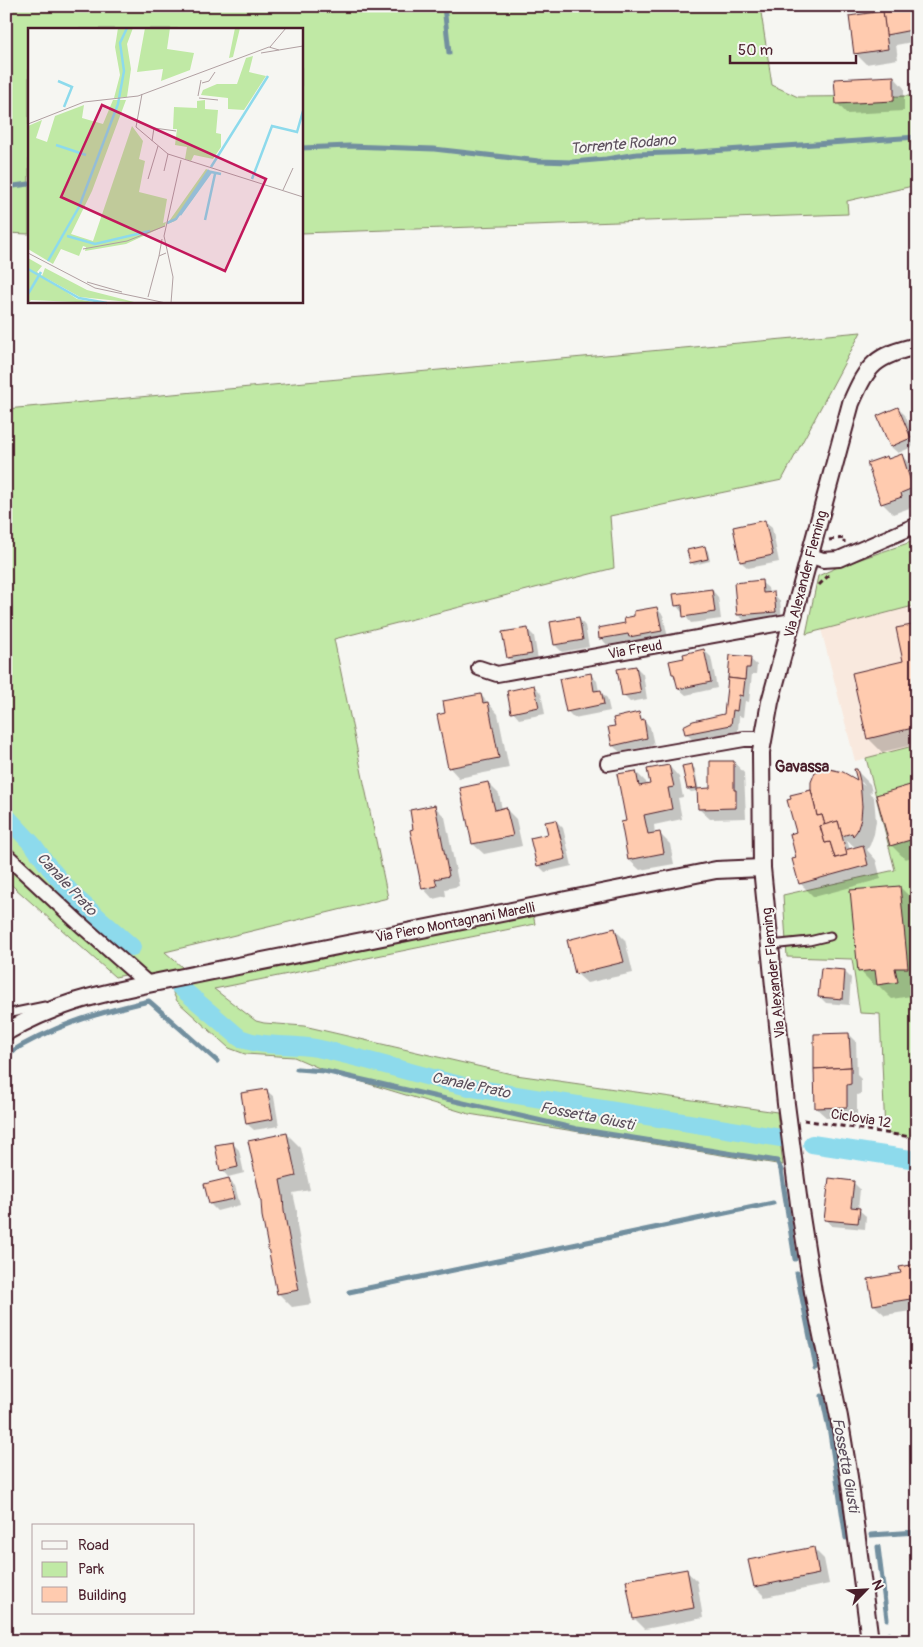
<svg xmlns="http://www.w3.org/2000/svg" width="923" height="1647" font-family="Pangolin,sans-serif">
  <style>
    .built { fill: #f9e9de }
    .green { fill: #c0e9a5; stroke: #858468 }
    .shadow { fill: #0003; fill-rule: evenodd }
    .lines { fill: none; stroke-linecap: round; stroke-linejoin: round }
    .stream { stroke: #728f9f; stroke-width: 5 }
    .canal { stroke: #8ddaec; stroke-width: 18 }
    .building { fill: #ffcbaf; stroke: #4a1f2b }
    .service-casing { stroke: #4a1f2b; stroke-width: 11 }
    .minor-casing { stroke: #4a1f2b; stroke-width: 18 }
    .tertiary-casing { stroke: #4a1f2b; stroke-width: 20 }
    .path { stroke: #4a1f2b; stroke-width: 3; stroke-dasharray: 5 4; stroke-linecap: butt }
    .service { stroke: #f6f6f2; stroke-width: 7 }
    .minor { stroke: #f6f6f2; stroke-width: 14 }
    .tertiary { stroke: #f6f6f2; stroke-width: 16 }
    .labels { text-anchor: middle; stroke-width: 4; stroke-linejoin: round; paint-order: stroke }
    .street-label { font-size: 14px; fill: #4a1f2b; stroke: #f6f6f2 }
    .water-label { font-size: 15px; font-style: italic; fill: #5b4e5b; stroke: #f6f6f2 }
    .quarter-label { font-size: 16px; font-weight: bold; fill: #4a1f2b; stroke: #f6f6f2 }
    .inset-river { fill: none; stroke: #8ddaec; stroke-width: 2.5 }
    .inset-road { fill: none; stroke: #b1a0a2; stroke-width: 1 }
    .view { fill: #c2185b; fill-opacity: 0.15; stroke: #c2185b; stroke-width: 2.5 }
    .inset-edge { fill: none; stroke: #4a1f2b; stroke-width: 2.5 }
  </style>
  <rect width="100%" height="100%" fill="#f6f6f2"/>
  <filter id="ink" filterUnits="userSpaceOnUse"><feTurbulence type="fractalNoise" baseFrequency=".02" numOctaves="2"/><feDisplacementMap in="SourceGraphic" scale="10" xChannelSelector="R" yChannelSelector="G"/><feConvolveMatrix kernelMatrix="1 2 1 2 8 2 1 2 1" color-interpolation-filters="sRGB"/></filter>
  <g filter="url(#ink)">
    <path class="built" d="M917,605V745L855,761L821,629Z"/>
    <g class="green">
      <path d="M6,6H760L772,85L798,97L917,96V185L847,201L848,214L301,233V29H29V234L6,233Z"/>
      <path d="M861,332L782,480L610,516L614,568L334,639L388,898L165,952L191,975L148,984L136,973L115,977L6,880V409Z"/>
      <path d="M917,540V605L806,634L818,576L840,566Z"/>
      <path d="M917,745V1138L885,1133L880,1014L860,1013L852,959L787,957L783,895L895,870L866,758Z"/>
      <path d="M533,914L535,924L214,989L256,1021L264,1023L304,1026L516,1075L777,1112L783,1165L469,1114L326,1071L294,1057L245,1054L229,1048L177,1001L173,993L174,987Z"/>
    </g>
    <g class="shadow">
      <path d="M917,6V41L896,45L898,59L866,64L855,53Z"/>
      <path d="M894,77L904,88V111L847,114L837,103Z"/>
      <path d="M898,408L905,415L915,439L917,438V445L898,453L891,447Z"/>
      <path d="M901,455L912,466L917,480V501L910,503L912,507L893,514L882,503L889,460Z"/>
      <path d="M765,522L772,528L779,562L748,568L741,562Z"/>
      <path d="M705,548L708,551L710,561L694,565L691,562Z"/>
      <path d="M761,582L768,588L769,594H774L780,601L782,619L745,621L738,615Z"/>
      <path d="M712,590L718,597L721,619L691,623L676,605Z"/>
      <path d="M656,608L663,615L668,638L637,644L634,640L607,645L601,638L636,617Z"/>
      <path d="M579,619L585,626L589,647L562,652L555,645Z"/>
      <path d="M917,625V744L882,752L868,738L904,662Z"/>
      <path d="M527,629L534,636L538,660L515,665L508,658Z"/>
      <path d="M704,650L711,657L717,688L686,695L679,689L676,677L673,674L685,659Z"/>
      <path d="M750,659L757,665L756,674H752L749,702L745,701L743,717L739,716L738,731L693,740L686,734L726,715Z"/>
      <path d="M636,667L643,674L647,699L630,702L623,695Z"/>
      <path d="M590,674L597,681L599,691L607,698L610,711L574,718L567,711Z"/>
      <path d="M534,686L541,693L545,714L519,719L513,712Z"/>
      <path d="M481,695L498,714L509,768L459,778L449,767L447,714Z"/>
      <path d="M639,714L650,727L654,745L620,752L613,746Z"/>
      <path d="M734,762L744,773L746,818L710,819L699,809L698,791L691,792L688,789L692,766L695,769L699,791L711,790Z"/>
      <path d="M669,766L679,777L683,797L678,798L682,819L654,825L655,834L659,833L670,844L674,864L640,870L629,860L627,822L636,772L646,782L647,786L651,785Z"/>
      <path d="M856,770L870,784L872,792L869,793L874,797L876,821L874,834L870,845L867,850L876,860L881,879L814,897L800,883L798,859V833L812,791L848,775L865,786L858,778ZM847,840L856,848L850,850Z"/>
      <path d="M488,783L499,794L502,810L506,809L516,819L522,846L484,854L473,844L462,789Z"/>
      <path d="M917,784V856L905,859L891,845Z"/>
      <path d="M434,806L445,817L459,886L445,889L446,896L433,899L423,888L415,830Z"/>
      <path d="M556,821L563,828L572,866L545,872L538,865Z"/>
      <path d="M900,887L914,901L917,936V981L909,982L911,996L892,999L878,985H874L860,971Z"/>
      <path d="M615,930L625,940L633,973L587,983L576,973Z"/>
      <path d="M845,972L851,978L849,1005L826,1003L819,996Z"/>
      <path d="M849,1034L856,1041L857,1075L861,1079V1094L857,1095V1117L827,1118L816,1108Z"/>
      <path d="M267,1091L274,1097L279,1126L254,1130L247,1124Z"/>
      <path d="M287,1134L301,1148L310,1190L293,1193L297,1211V1226L312,1304L292,1307L278,1293L263,1216Z"/>
      <path d="M232,1143L239,1150L244,1173L228,1177L222,1170Z"/>
      <path d="M228,1179L235,1186L240,1205L217,1211L210,1204L205,1185Z"/>
      <path d="M853,1182L860,1189L858,1209L866,1216L865,1229L832,1226L826,1219Z"/>
      <path d="M917,1265V1310L885,1315L874,1305L902,1274Z"/>
      <path d="M813,1548L824,1559L829,1584L765,1597L755,1587Z"/>
      <path d="M686,1571L697,1581L703,1618L645,1629L634,1618Z"/>
    </g>
    <g class="lines">
      <g class="stream">
        <path d="M444,6L449,53"/>
        <path d="M301,148L349,146L434,149L539,161L572,162L606,159L637,154L697,152L917,137"/>
        <path d="M6,187L29,184"/>
        <path d="M6,1055C51,1026 97,1013 149,1001L217,1061"/>
        <path d="M297,1069L324,1071L577,1129L777,1161L781,1170L795,1259"/>
        <path d="M797,1273L816,1367"/>
        <path d="M349,1292L773,1203"/>
        <path d="M822,1396L830,1433L846,1538"/>
        <path d="M871,1535L917,1532"/>
        <path d="M878,1547L887,1619"/>
        <path d="M889,1634L890,1641"/>
      </g>
      <g class="canal">
        <path d="M6,816L34,846L49,867L75,897L132,947"/>
        <path d="M180,987L240,1038C264,1048 290,1043 316,1048C369,1059 420,1076 473,1088L781,1138"/>
        <path d="M812,1144L917,1160"/>
      </g>
    </g>
    <g class="building">
      <path d="M882,6H917V29L886,35Z"/>
      <path d="M883,11L888,49L854,54L849,16Z"/>
      <path d="M894,76V101L836,104L834,79Z"/>
      <path d="M898,407L911,438L890,447L877,416Z"/>
      <path d="M902,454L913,488L901,493L902,497L881,504L867,463L887,456L888,459Z"/>
      <path d="M765,520L773,555L740,562L733,527Z"/>
      <path d="M705,546L708,559L690,563L687,550Z"/>
      <path d="M762,580L763,593L774,592L776,612L737,615L734,583Z"/>
      <path d="M712,589L715,612L683,617L682,605L675,606L673,594Z"/>
      <path d="M657,607L662,631L629,637L628,634L599,639L598,628L625,623L624,618L634,616V611Z"/>
      <path d="M579,617L583,640L554,645L550,622Z"/>
      <path d="M917,624V685L910,687L915,710H917V727L867,739L852,673L903,661L896,628Z"/>
      <path d="M528,628L532,654L507,658L502,632Z"/>
      <path d="M704,649L711,682L678,689L674,674H672L669,661L684,658L683,654Z"/>
      <path d="M730,655L751,657L750,668H746L745,680L728,678Z"/>
      <path d="M636,666L641,693L622,696L617,669Z"/>
      <path d="M591,673L594,691L601,690L604,704L566,712L559,679Z"/>
      <path d="M728,678L745,680L743,696L739,695L737,711L733,710L731,725L685,734L683,726L693,721L724,714Z"/>
      <path d="M534,685L539,707L511,713L507,691Z"/>
      <path d="M481,694L483,703L488,702L499,758L448,768L437,715L445,713L443,701Z"/>
      <path d="M639,712L641,720L644,719L647,738L612,746L608,727L615,726L613,718Z"/>
      <path d="M917,750V770L911,752Z"/>
      <path d="M710,761H734V790H736V808L698,809L697,789L710,788Z"/>
      <path d="M692,764L697,788L687,789L682,766Z"/>
      <path d="M669,765L674,787L668,788L672,809L644,815L648,834L660,832L664,853L628,860L621,822L626,821L617,774L636,771L639,786L650,784L647,769Z"/>
      <path d="M825,768L843,772L857,780L854,769H857L860,781L862,806L861,819L857,831L853,836L852,833L842,836L838,821L825,825L822,815L817,816L811,790V782L815,772Z"/>
      <path d="M488,782L495,810L506,807L513,836L472,844L460,788Z"/>
      <path d="M917,783V838L890,846L876,795Z"/>
      <path d="M811,790L817,816L822,815L825,825L820,826L825,843L830,842L835,858L847,855L845,850L863,845L868,865L799,884L792,859L796,858L790,834L796,832L787,800L791,799L790,795Z"/>
      <path d="M435,805L449,876L435,879L437,886L422,889L410,830L413,829L410,810Z"/>
      <path d="M556,820L566,859L537,866L530,838L548,834L545,822Z"/>
      <path d="M838,821L847,855L835,858L830,842L825,843L820,826Z"/>
      <path d="M900,886L908,968H895L898,982L877,985L875,970L858,972L850,890Z"/>
      <path d="M615,928L624,962L575,974L567,940Z"/>
      <path d="M821,968L845,970L843,999L818,997Z"/>
      <path d="M849,1033L851,1067L814,1069V1034Z"/>
      <path d="M851,1067V1084L847,1085V1107L815,1108L814,1069Z"/>
      <path d="M267,1089L273,1119L246,1124L241,1093Z"/>
      <path d="M287,1133L296,1176L280,1180L283,1196L284,1211L299,1290L277,1294L262,1216L261,1201L248,1141Z"/>
      <path d="M233,1142L238,1167L220,1171L215,1145Z"/>
      <path d="M229,1178L234,1199L209,1204L204,1184Z"/>
      <path d="M829,1178L854,1181L851,1207L860,1208L858,1223L824,1220Z"/>
      <path d="M917,1264V1298L873,1305L868,1279L901,1273L899,1267Z"/>
      <path d="M814,1547L819,1574L754,1587L748,1560Z"/>
      <path d="M687,1569L694,1608L633,1619L626,1580Z"/>
    </g>
    <g class="lines">
      <g class="service-casing">
        <g id="service">
          <path d="M770,945L809,941L830,936"/>
          <path d="M6,1014L45,1006"/>
        </g>
      </g>
      <g class="minor-casing">
        <g id="minor">
          <path d="M809,555L823,560L839,559L917,525"/>
          <path d="M479,668L497,674L792,621"/>
          <path d="M608,763L744,739H763"/>
          <path d="M6,855L79,923L148,984"/>
        </g>
      </g>
      <g class="tertiary-casing">
        <g id="tertiary">
          <path d="M6,1032C55,1004 94,995 148,984L716,870L762,868"/>
          <path d="M870,1641L849,1477L839,1417L813,1292L799,1204L786,1104L762,868L761,752L770,702L851,403C868,364 875,356 917,346"/>
        </g>
      </g>
      <g class="path">
        <path d="M829,540L844,538V543"/>
        <path d="M819,585L830,574"/>
        <path d="M804,1120L917,1138"/>
      </g>
      <use href="#service" class="service"/>
      <use href="#minor" class="minor"/>
      <use href="#tertiary" class="tertiary"/>
    </g>
  </g>
  <g class="labels">
    <g class="street-label">
      <text transform="translate(805 574) rotate(-75)" y="5">Via Alexander Fleming</text>
      <text transform="translate(635 649) rotate(-10)" y="5">Via Freud</text>
      <text transform="translate(455 922) rotate(-11)" y="5">Via Piero Montagnani Marelli</text>
      <text transform="translate(773 973) rotate(-96)" y="5">Via Alexander Fleming</text>
      <text transform="translate(861 1118) rotate(9)" y="5">Ciclovia 12</text>
    </g>
    <g class="water-label">
      <text transform="translate(623 144) rotate(-5)" y="5">Torrente Rodano</text>
      <text transform="translate(67 884) rotate(47)" y="5">Canale Prato</text>
      <text transform="translate(471 1085) rotate(12)" y="5">Canale Prato</text>
      <text transform="translate(587 1116) rotate(11)" y="5">Fossetta Giusti</text>
      <text transform="translate(846 1465) rotate(80)" y="5">Fossetta Giusti</text>
    </g>
    <g class="quarter-label">
      <text x="802" y="772">Gavassa</text>
    </g>
  </g>
  <g transform="translate(28 28)">
    <rect width="275" height="275" fill="#f6f6f2"/>
    <path d="M90,0H105L99,16L103,41L99,69L86,70L92,47L87,19ZM117,0H142L139,21L166,25L162,42L133,53L135,41L109,44ZM207,0H212L205,29L201,30ZM225,28L221,44L238,48L216,82L200,81V70L173,67L175,62L189,56H209L218,30ZM85,72H98L64,163L43,206L65,213L104,98L115,113L111,131L117,133L111,164L139,171L135,195L138,194L137,198L98,216L57,223L58,219L55,218L51,228L33,221L25,236L0,221V98L14,92L8,110L19,114L27,88L56,77L54,90L75,96ZM177,72V81L190,82L188,105L193,106V119L185,131L166,127L163,133L157,131L159,119L147,117L149,101H145L146,79L169,80V73ZM178,141L183,143L164,172L147,193L139,196ZM0,230L14,238L9,244L14,248L17,240L59,262L110,275L52,269L16,249L49,271L70,275L3,272L0,275Z" fill="#c0e9a5"/>
    <path class="inset-river" d="M30,53L44,59L36,79M28,117L58,127M183,139L240,48M224,151L244,98L269,104L275,83M152,187L183,144L193,146M177,192L187,146M139,195L148,191L181,142M39,208L67,216L122,203M20,233L51,179L90,76L96,43L92,15L99,0M0,241L51,270L79,275M0,266L13,244"/>
    <path class="inset-road" d="M242,19L258,0M233,25L275,18M174,55L181,53L187,44M114,66L108,99L140,126L275,169M170,68L173,52M171,70L190,72M0,96L56,74L110,68L241,19L251,22M124,113L126,100L148,103M136,143L140,126M120,151L130,118M255,162L265,140M55,221L99,213L137,198M0,225L67,260L138,275M131,228L134,211M59,254L94,264M120,269L131,228L138,225M143,275L145,249L136,208L153,132"/>
    <path class="view" d="M74,77L238,151L197,243L33,169Z"/>
    <rect width="275" height="275" class="inset-edge"/>
  </g>
  <rect width="923" height="1647" fill="none" stroke="#f6f6f2" stroke-width="25"/>
  <rect x="12" y="12" width="898" height="1622" fill="none" stroke="#4a1f2b" stroke-width="2" filter="url(#ink)"/>
  <rect x="32" y="1524" width="162" height="90" fill="#f6f6f2" stroke="#b1a0a2"/>
  <rect x="42" y="1541" width="25" height="8" fill="#f6f6f2" stroke="#b1a0a2"/>
  <text x="78" y="1550" font-size="15" fill="#4a1f2b">Road</text>
  <rect x="42" y="1562" width="25" height="15" fill="#c0e9a5" stroke="#b1a0a2"/>
  <text x="78" y="1574" font-size="15" fill="#4a1f2b">Park</text>
  <rect x="42" y="1587" width="25" height="15" fill="#ffcbaf" stroke="#b1a0a2"/>
  <text x="78" y="1600" font-size="15" fill="#4a1f2b">Building</text>
  <g transform="translate(866 1590) rotate(66)" stroke="#f6f6f2" stroke-width="4" paint-order="stroke">
  <path d="M0-4L9 19L0 12L-9 19Z" fill="#4a1f2b"/>
  <text y="-8" font-size="14" font-weight="bold" text-anchor="middle" fill="#4a1f2b">N</text>
  </g>
  <path d="M730 55v8h126v-8" fill="none" stroke="#4a1f2b" stroke-width="2.5"/>
  <text x="738" y="55" font-size="15" fill="#4a1f2b" stroke="#f6f6f2" stroke-width="4" paint-order="stroke">50 m</text>
</svg>
